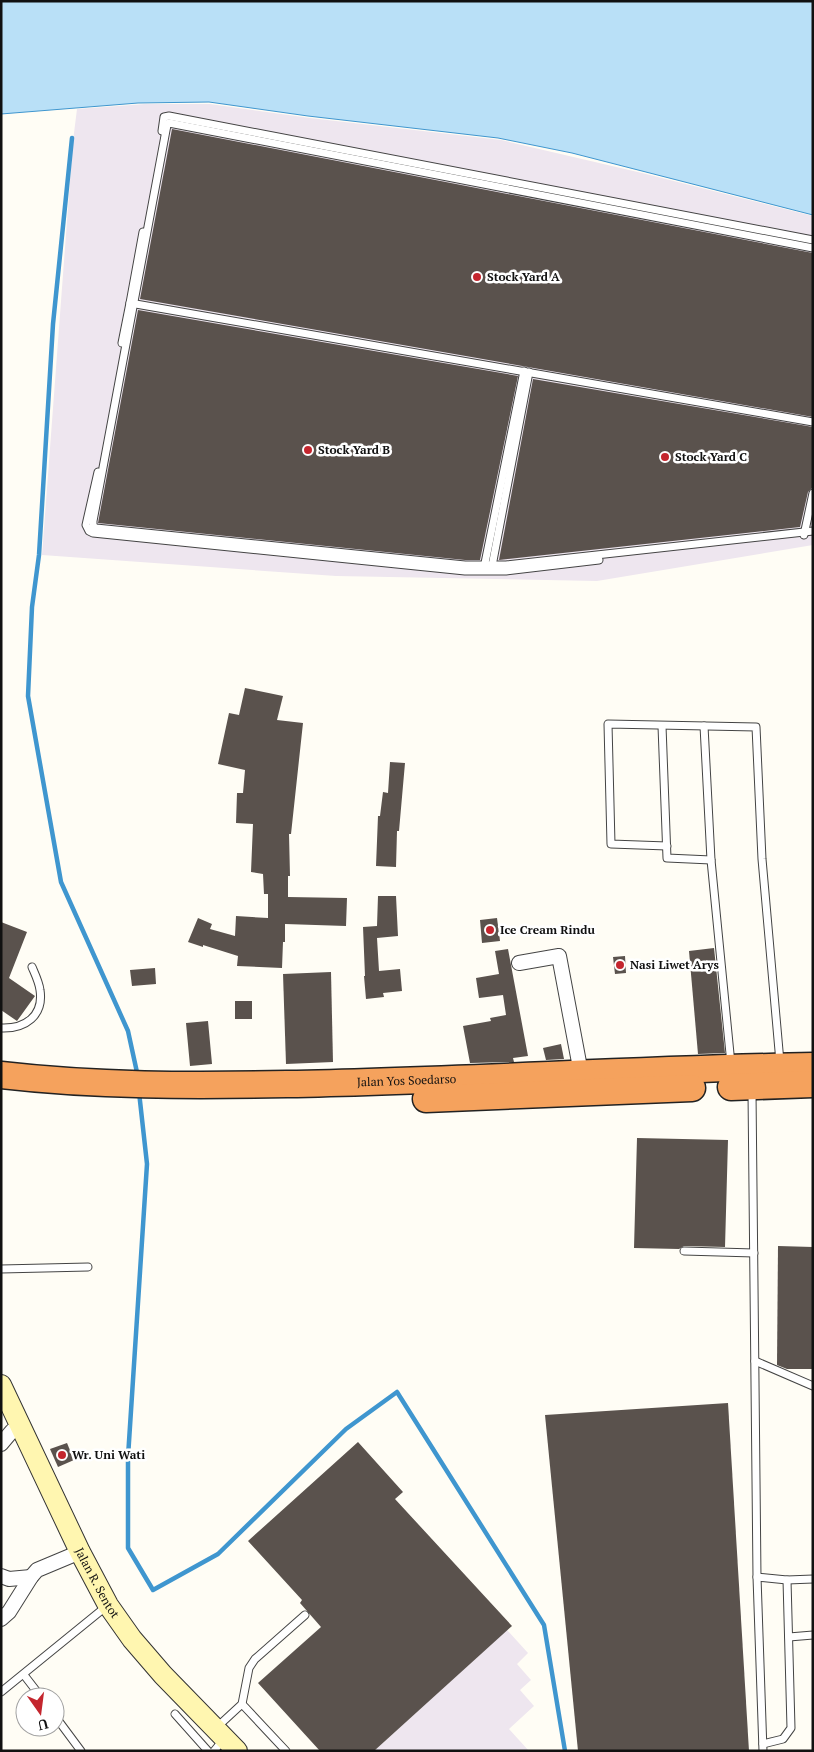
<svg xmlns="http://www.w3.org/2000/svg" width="814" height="1752" font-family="'PT Serif',serif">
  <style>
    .industrial { fill: #eee6ef }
    .water { fill: #b9e0f7; stroke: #3f96cf }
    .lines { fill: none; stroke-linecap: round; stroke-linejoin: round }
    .stream { stroke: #3f96cf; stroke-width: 4.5 }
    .building { fill: #5a524d }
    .lane-casing { stroke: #444; stroke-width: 9 }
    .street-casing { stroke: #444; stroke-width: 16 }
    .secondary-casing { stroke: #333; stroke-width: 22 }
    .highway-casing { stroke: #222; stroke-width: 29 }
    .lane { stroke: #fff; stroke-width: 7 }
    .street { stroke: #fff; stroke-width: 14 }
    .secondary { stroke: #fff6b0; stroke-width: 20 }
    .highway { stroke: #f5a25d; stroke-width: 26 }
    .poi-dot { fill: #c4262e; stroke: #fff; stroke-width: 2 }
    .labels { text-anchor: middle; stroke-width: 5; stroke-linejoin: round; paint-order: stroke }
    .poi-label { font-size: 12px; font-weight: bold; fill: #111; stroke: #fff; text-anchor: start }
    .street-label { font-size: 12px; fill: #111; stroke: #fff }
  </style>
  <rect width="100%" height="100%" fill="#fffdf5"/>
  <g class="industrial">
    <path d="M145,104H210L310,118L501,140L642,173L813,216V545L597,581L336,576L42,555L73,141L77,109Z"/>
    <path d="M507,1630L528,1653L517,1664L531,1680L520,1690L534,1706L509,1729L529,1751H374Z"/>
  </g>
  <path class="water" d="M1,1H813V215L572,153L498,138L308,116L209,102L138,103L1,114Z"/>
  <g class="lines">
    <g class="stream">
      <path d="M72,138L53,324L39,555L32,607L28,696L61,882L128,1031L138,1077"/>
      <path d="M139,1092L147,1164L128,1457V1548L153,1590L218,1554L346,1429L397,1392L544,1625L565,1751"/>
    </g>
  </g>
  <g class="building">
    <path d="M172,129L813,253V417L140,299Z"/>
    <path d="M138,310L518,376L480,560H465L98,523Z"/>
    <path d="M533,379L813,427V487L808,492L800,527L499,560Z"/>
    <path d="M245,688L283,696L277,720L303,723L291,834H289L290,876H288V897L347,898L346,926L285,924V942H283L282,968L237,966L238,956L203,945V947L188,942L198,918L212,924L210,929L235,936L236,916L268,918V894H264L263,874L251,872L253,824L236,823L237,793H243L245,770L218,764L229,713L239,715Z"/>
    <path d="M390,762L405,763L399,831H397L396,867L376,866L378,816H380L383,792L388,793Z"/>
    <path d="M378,896H396L398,936L377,938L379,971L400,969L402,991L383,993L384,997L366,999L364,976H365L363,927L377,926Z"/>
    <path d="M497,918L500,941L482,943L480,920Z"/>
    <path d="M1,922L27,932L9,978L35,996L17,1021L1,1010Z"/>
    <path d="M714,948L725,1053L698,1054L689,951Z"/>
    <path d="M508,949L528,1056L513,1058L514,1062L470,1063L463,1026L491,1021L490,1018L506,1015L503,995L479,998L476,978L499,974L495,951Z"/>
    <path d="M625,956L626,973L615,974L613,957Z"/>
    <path d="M155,968L156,984L132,986L130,970Z"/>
    <path d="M331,972L333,1062L286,1064L283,974Z"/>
    <rect x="235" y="1001" width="17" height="18"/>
    <path d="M208,1021L212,1064L190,1066L186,1023Z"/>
    <path d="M561,1044L564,1059L546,1060L543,1048Z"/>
    <path d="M637,1138L728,1140L725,1247L684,1246L679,1249L634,1248Z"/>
    <path d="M778,1246L813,1247V1369H787L777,1365Z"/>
    <path d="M728,1403L749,1751H578L545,1415Z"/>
    <path d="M358,1442L403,1492L395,1499L512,1626L374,1751H320L258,1683L321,1627L300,1603L302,1600L248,1541Z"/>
    <path d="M67,1443L74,1460L58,1467L50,1449Z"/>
  </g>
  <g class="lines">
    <g class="lane-casing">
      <g id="lane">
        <path d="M162,131L164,117L169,116L813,240"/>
        <path d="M813,248L169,123L167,125L93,521V526L96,528L465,565H506L813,531"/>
        <path d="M130,303L143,232"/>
        <path d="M122,343L130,303L813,422"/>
        <path d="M98,472L86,525L89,531L93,533L465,571H506L599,560"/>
        <path d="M804,535L813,493"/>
        <path d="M492,566L529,372"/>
        <path d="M484,568L524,371"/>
        <path d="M662,726L667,858L711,860"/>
        <path d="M704,726L711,860L731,1064"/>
        <path d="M667,846L611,844L608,724L756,727L762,859L780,1062"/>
        <path d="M1,1028C25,1029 44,1016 40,990C39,982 35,974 32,967"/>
        <path d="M752,1092L757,1577L763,1751"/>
        <path d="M684,1251L754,1253"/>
        <path d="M1,1269L88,1267"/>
        <path d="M755,1361L813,1386"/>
        <path d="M757,1577L787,1580L813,1579"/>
        <path d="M789,1637L813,1635"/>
        <path d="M24,1675L41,1697"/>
        <path d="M1,1692L108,1605"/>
        <path d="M242,1704L286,1751"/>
        <path d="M175,1714L208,1751"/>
        <path d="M55,1716L81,1751"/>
        <path d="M216,1728L242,1704L249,1668L255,1659L305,1615"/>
        <path d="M763,1744L783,1739L791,1728L787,1580"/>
        <path d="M214,1751L223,1740"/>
      </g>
    </g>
    <g class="street-casing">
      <g id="street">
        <path d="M519,963L559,956L581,1073"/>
        <path d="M1,1444L12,1431L21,1427"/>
        <path d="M1,1576L9,1579L31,1577"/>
        <path d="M1,1619L9,1612L31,1577L37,1570L80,1552"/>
      </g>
    </g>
    <g class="secondary-casing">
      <g id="secondary">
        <path id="s1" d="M1,1385L80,1552L108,1605L132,1639L163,1675L237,1751"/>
      </g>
    </g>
    <g class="highway-casing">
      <g id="highway">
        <path id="s2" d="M1,1075C96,1086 192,1086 287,1084C462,1081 637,1069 813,1066"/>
        <path d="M731,1087L813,1084"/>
        <path d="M426,1099L692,1088"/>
      </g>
    </g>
    <use href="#lane" class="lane"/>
    <use href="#street" class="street"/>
    <use href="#secondary" class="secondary"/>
    <use href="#highway" class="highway"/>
  </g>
  <g class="poi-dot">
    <circle cx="477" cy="277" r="5"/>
    <circle cx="308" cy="450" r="5"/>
    <circle cx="665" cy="457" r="5"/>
    <circle cx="490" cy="930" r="5"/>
    <circle cx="620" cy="965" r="5"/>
    <circle cx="62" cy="1455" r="5"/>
  </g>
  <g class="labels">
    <g class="poi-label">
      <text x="487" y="281">Stock Yard A</text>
      <text x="318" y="454">Stock Yard B</text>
      <text x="675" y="461">Stock Yard C</text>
      <text x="500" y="934">Ice Cream Rindu</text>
      <text x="630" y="969">Nasi Liwet Arys</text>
      <text x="72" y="1459">Wr. Uni Wati</text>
    </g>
    <g class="street-label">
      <text dy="4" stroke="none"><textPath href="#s2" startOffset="406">Jalan Yos Soedarso</textPath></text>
      <text dy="4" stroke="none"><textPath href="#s1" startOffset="220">Jalan R. Sentot</textPath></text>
    </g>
  </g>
  <rect width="814" height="1752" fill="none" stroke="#111111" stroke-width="5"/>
  <g transform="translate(40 1712) rotate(166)"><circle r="24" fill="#ffffff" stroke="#a0a0a0"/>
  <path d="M0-4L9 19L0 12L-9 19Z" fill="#c4262e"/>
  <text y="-8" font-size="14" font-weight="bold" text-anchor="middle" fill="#111111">U</text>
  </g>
</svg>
